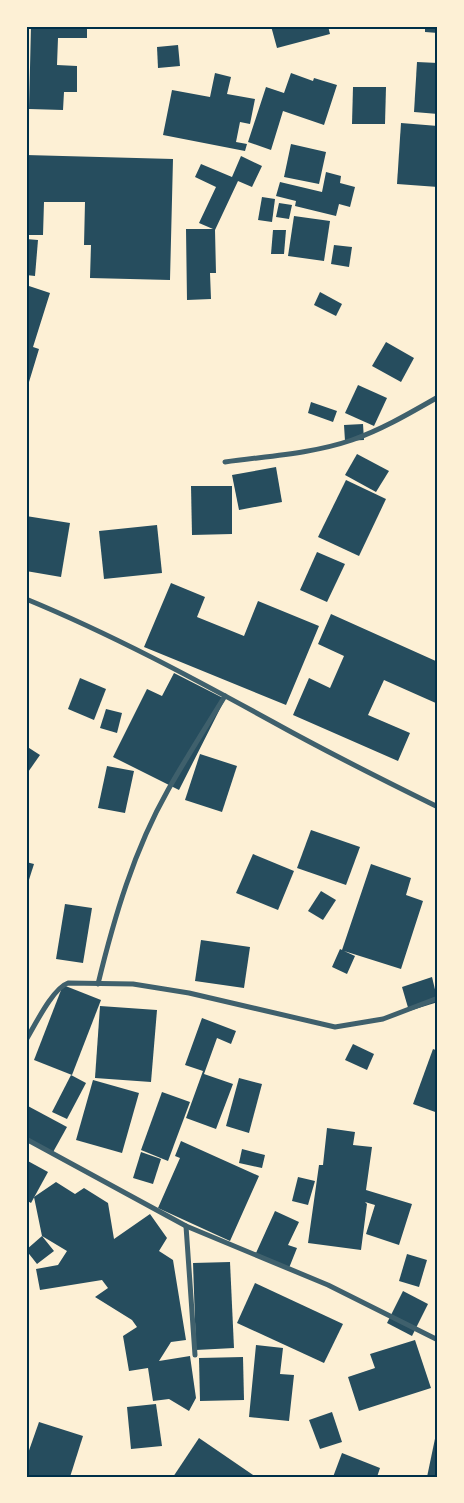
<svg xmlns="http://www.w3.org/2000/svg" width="464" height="1503" font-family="Lato,sans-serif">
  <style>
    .building { fill: #264d5e }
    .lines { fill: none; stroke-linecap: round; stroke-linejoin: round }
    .minor { stroke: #3f606c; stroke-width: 5 }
    .neatline { fill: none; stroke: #003049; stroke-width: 2 }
  </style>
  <rect width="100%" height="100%" fill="#fdf0d5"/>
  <g class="building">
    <path d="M31,26H87V38H58L57,65L77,66V92H64L63,110L29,109Z"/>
    <path d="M271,26H328L330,34L277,48Z"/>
    <path d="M425,26H438V33L425,32Z"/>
    <path d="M178,45L180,66L158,68L157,47Z"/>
    <path d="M417,62L438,63V114L414,112Z"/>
    <path d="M215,73L231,77L227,94L255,99L250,124L240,122L236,142L247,144L245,151L163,135L172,90L210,97Z"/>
    <path d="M291,73L313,81L314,78L337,85L324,125L283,111L271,150L248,142L266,87L284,93Z"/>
    <path d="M353,87H386L385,124H352Z"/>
    <path d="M401,123L438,126V187L397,184Z"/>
    <path d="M291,144L326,152L319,184L284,177Z"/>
    <path d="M26,155L173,159L170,280L90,278L91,245H84L85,202H44L43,235H26Z"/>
    <path d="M241,156L262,166L252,187L238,181L215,230L216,273H210L211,299L187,300L186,229H213L199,223L216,187L195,177L201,164L232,177Z"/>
    <path d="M326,172L341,176L340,183L355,187L350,207L339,204L336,216L295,206L296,201L276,196L280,182L322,192Z"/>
    <path d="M262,197L275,199L272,222L258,220Z"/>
    <path d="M279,203L292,205L289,219L276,217Z"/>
    <path d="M294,216L330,221L324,261L288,256Z"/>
    <path d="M273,230H286L284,254H271Z"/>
    <path d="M26,239L38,240L35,276L26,275Z"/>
    <path d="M334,245L352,247L349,267L331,264Z"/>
    <path d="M26,285L50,293L33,347L39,349L29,382H26Z"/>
    <path d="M320,292L342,304L336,316L314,305Z"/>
    <path d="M386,342L414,358L401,382L372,366Z"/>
    <path d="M358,385L387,398L374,426L345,413Z"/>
    <path d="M311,402L337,411L333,422L308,413Z"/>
    <path d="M363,424L364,440L345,441L344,425Z"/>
    <path d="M357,454L389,471L376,492L345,475Z"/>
    <path d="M276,467L282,502L239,510L232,475Z"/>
    <path d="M346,480L386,499L359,556L318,537Z"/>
    <path d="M191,486H232V534L192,535Z"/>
    <path d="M26,516L70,523L61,577L26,571Z"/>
    <path d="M157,525L162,573L104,579L99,531Z"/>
    <path d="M317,552L345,564L327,602L300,590Z"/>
    <path d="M171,583L205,597L197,617L244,636L258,601L319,626L286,705L144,647Z"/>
    <path d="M331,614L438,662V704L384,680L368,715L410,733L398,761L293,715L309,678L330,688L344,656L318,644Z"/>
    <path d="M174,673L225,699L179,790L113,757L147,689L162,696Z"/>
    <path d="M80,678L106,689L94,720L68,709Z"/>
    <path d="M106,709L122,713L117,733L100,728Z"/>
    <path d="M26,746L40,755L26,775Z"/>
    <path d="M200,754L237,766L222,812L185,800Z"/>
    <path d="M107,766L134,771L125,813L98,808Z"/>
    <path d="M311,830L360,847L346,885L297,868Z"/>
    <path d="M253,854L294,871L278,910L236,893Z"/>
    <path d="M26,862L34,864L27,886H26Z"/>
    <path d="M371,864L411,878L406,895L423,901L401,969L344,951L355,956L347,974L332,967L340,949L342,950Z"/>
    <path d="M321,891L336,900L323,920L308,911Z"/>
    <path d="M65,904L92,908L83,963L56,959Z"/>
    <path d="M201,940L250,947L244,988L195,981Z"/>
    <path d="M432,977L438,1002L409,1011L402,987Z"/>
    <path d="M63,985L101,1000L72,1075L34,1060Z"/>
    <path d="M100,1006L157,1010L151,1082L95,1078Z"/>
    <path d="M202,1018L236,1031L231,1044L217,1038L204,1074L233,1084L216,1129L186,1118L203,1071L185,1065Z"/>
    <path d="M353,1044L374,1054L367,1070L345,1060Z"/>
    <path d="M433,1049L438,1051V1113L413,1104Z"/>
    <path d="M71,1075L86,1083L67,1119L52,1112Z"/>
    <path d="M239,1078L262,1084L249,1133L226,1126Z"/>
    <path d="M93,1080L139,1093L122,1153L76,1140Z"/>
    <path d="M162,1092L190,1102L168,1161L141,1150Z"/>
    <path d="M26,1105L67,1127L52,1154L26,1140Z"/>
    <path d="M327,1128L355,1132L353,1145L372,1147L366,1190L412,1204L399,1245L366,1234L375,1205L365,1202L367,1204L361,1250L308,1243L319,1165H323Z"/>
    <path d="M181,1141L259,1176L230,1241L158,1208L180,1158L175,1156Z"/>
    <path d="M242,1149L265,1155L262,1168L239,1163Z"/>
    <path d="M141,1152L161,1159L153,1184L133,1178Z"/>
    <path d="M26,1160L48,1172L31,1203L26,1200Z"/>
    <path d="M298,1177L315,1181L308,1205L292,1201Z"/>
    <path d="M56,1182L75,1194L84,1188L108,1203L114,1239L150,1214L167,1238L159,1251L173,1260L186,1340L171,1342L159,1361L190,1356L196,1398L189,1411L169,1399L153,1401L148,1368L129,1371L123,1336L137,1327L132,1320L95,1297L108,1288L102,1280L40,1290L36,1269L58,1265L67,1251L42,1236L54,1251L37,1264L26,1250L42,1236L34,1197Z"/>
    <path d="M275,1211L299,1222L288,1245L297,1248L289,1268L256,1253Z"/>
    <path d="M407,1254L427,1260L419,1287L399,1281Z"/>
    <path d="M230,1262L234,1348L196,1350L193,1263Z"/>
    <path d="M255,1283L343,1324L324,1363L237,1323Z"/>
    <path d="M403,1291L428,1304L412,1336L387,1323Z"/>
    <path d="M415,1340L431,1388L359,1411L348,1377L375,1368L370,1354Z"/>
    <path d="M256,1345L283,1348L280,1374L294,1375L289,1421L249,1417Z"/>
    <path d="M243,1357L244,1400L200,1401L199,1358Z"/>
    <path d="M156,1404L162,1446L131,1449L127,1407Z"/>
    <path d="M332,1412L342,1442L320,1449L309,1420Z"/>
    <path d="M39,1422L83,1436L70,1477H26V1459Z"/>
    <path d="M437,1429L438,1477H427Z"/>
    <path d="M199,1438L256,1477H173Z"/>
    <path d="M342,1453L380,1468L377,1477H333Z"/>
  </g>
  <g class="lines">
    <g class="minor">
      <path d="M225,462C267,456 311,454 352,440C383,429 410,413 438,397"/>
      <path d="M26,599C111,634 193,678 273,722C327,752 383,780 438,807"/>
      <path d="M98,984C114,918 134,850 168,790C186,758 206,727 225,696"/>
      <path d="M26,1040C35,1025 53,988 68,983L133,984L189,993L335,1027L383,1019L438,998"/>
      <path d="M26,1139L186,1226L328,1285L438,1340"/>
      <path d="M186,1226L195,1355"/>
    </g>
  </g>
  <rect width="464" height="1503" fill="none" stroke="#fdf0d5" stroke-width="55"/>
  <rect x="28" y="28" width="408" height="1448" class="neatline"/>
</svg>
